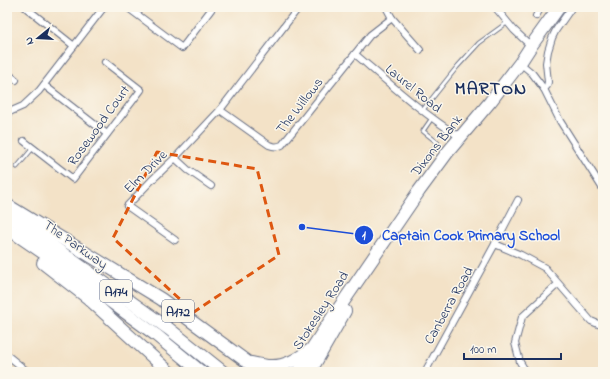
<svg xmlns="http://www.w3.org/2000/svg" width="610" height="379" font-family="'Indie Flower',sans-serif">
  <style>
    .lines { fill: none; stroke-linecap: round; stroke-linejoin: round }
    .lane-casing { stroke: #676e83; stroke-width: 5 }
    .street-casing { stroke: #676e83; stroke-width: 8 }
    .highway-casing { stroke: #676e83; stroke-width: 14 }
    .lane { stroke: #fff; stroke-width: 3 }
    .street { stroke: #fff; stroke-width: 6 }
    .highway { stroke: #fff; stroke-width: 12 }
    .marked { fill: none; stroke: #de5710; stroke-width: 3; stroke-dasharray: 8 5; stroke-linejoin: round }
    .labels { text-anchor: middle; stroke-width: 3; stroke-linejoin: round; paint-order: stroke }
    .shield { fill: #fbf7ec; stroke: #5e6b89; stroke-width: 1 }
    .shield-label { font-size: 13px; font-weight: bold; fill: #1b2f5e }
    .street-label { font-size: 14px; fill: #1b2f5e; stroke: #fbf7ec }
    .district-label { font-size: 18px; font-weight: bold; letter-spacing: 1px; fill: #1b2f5e; stroke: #fbf7ec }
    .leader { fill: none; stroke: #1d4ed8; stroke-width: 1.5 }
    .callout-dot { fill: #1d4ed8; stroke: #fbf7ec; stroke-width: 1.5 }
    .mark-label { font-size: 12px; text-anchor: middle; font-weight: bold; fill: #fff }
    .callout-label { font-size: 15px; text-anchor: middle; font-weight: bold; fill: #1d4ed8; stroke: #fbf7ec; stroke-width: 3; stroke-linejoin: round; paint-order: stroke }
  </style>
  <rect width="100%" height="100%" fill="#fbf7ec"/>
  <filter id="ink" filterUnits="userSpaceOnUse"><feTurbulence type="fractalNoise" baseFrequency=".025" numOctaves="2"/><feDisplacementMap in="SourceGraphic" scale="8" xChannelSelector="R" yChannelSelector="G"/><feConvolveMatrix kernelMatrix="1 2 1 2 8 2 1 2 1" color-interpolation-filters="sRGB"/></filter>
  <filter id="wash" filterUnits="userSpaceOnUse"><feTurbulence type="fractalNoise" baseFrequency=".012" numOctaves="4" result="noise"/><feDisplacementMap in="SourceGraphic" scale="16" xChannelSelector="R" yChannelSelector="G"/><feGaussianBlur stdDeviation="0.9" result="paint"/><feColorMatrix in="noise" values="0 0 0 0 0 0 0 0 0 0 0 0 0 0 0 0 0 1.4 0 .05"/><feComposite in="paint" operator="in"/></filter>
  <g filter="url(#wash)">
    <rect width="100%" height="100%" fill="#f3e2c7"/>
  </g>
  <g filter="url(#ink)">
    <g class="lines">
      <g class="lane-casing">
        <g id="lane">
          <path d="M422,111L457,67L479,43L508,22"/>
          <path d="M428,156L438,143L423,131L432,118"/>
          <path d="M17,167L33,148"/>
        </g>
      </g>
      <g class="street-casing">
        <g id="street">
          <path d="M25,7L74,46"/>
          <path d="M127,7L182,48L213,7"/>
          <path d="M299,7L220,110L269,145C274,147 278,147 282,145L370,35L392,18"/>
          <path d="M386,7L392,18L420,50"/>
          <path d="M495,7L514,30L531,46"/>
          <path d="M536,16L541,7"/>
          <path d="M355,54C389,83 422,113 460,137"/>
          <path d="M520,63L532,73L544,89L560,121L603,189"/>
          <path d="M7,73L16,80"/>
          <path d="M44,85L107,134"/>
          <path d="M544,89L547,86L548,82L546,63L548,51L552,38L556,30L572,7"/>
          <path d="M7,113L23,106L39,91L104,7"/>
          <path d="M24,141L73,179L141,90L105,62"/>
          <path d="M175,158L188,170L211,186"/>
          <path d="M175,240L127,206L151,181L175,158L220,110"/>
          <path d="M495,244L518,200"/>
          <path d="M7,355L28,372"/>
          <path d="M425,372L495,244L521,255L545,268L591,321L603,326"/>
          <path d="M526,372L520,362L515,343L522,317L558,284"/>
        </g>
      </g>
      <g class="highway-casing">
        <g id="highway">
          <path d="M7,205L161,299L261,372"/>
          <path d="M10,216L169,329L223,372"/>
          <path d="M7,228L61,265L156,335L201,372"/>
          <path d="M43,263L88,298L169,372"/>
          <path d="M251,363C257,364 264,366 270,366C285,367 297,359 309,351"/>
          <path d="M298,372L311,350L326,327L419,191L447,153L490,102L520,63L531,46L559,7"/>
          <path d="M310,372L345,311"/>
        </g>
      </g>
      <use href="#lane" class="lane"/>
      <use href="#street" class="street"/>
      <use href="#highway" class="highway"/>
    </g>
  </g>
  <path class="marked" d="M157,152L257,169L279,255L194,312L113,238Z"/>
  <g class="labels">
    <g class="shield">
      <rect x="100" y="280" width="32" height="22" rx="3"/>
      <rect x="162" y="300" width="32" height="22" rx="3"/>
    </g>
    <g class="shield-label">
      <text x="116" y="296">A174</text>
      <text x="178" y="316">A172</text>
    </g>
    <g class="street-label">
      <text transform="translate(414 88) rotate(39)" y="5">Laurel Road</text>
      <text transform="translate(299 105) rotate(-52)" y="5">The Willows</text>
      <text transform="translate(98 125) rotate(-54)" y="5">Rosewood Court</text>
      <text transform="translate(436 145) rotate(-52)" y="5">Dixons Bank</text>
      <text transform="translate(145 171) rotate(-45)" y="5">Elm Drive</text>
      <text transform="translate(76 244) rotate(35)" y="5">The Parkway</text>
      <text transform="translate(448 305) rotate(-61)" y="5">Canberra Road</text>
      <text transform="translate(320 310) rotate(-57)" y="5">Stokesley Road</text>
    </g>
    <g class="district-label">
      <text x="491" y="94">MARTON</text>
    </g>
  </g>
  <path class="leader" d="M302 227L364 235"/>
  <g class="callout-dot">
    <circle cx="302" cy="227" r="4"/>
    <circle cx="364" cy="235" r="10"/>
  </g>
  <g class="mark-label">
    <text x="364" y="239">1</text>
  </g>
  <g class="callout-label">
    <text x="471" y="240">Captain Cook Primary School</text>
  </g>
  <rect width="610" height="379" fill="none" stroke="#fbf7ec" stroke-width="24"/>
  <g transform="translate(38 38) rotate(252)" stroke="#fbf7ec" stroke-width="3" paint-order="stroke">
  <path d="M0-3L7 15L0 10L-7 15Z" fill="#1b2f5e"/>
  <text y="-6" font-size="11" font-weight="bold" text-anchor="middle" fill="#1b2f5e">N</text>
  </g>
  <path d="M464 353v6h97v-6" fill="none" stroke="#1b2f5e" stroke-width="2"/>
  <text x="470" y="353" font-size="12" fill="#1b2f5e" stroke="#fbf7ec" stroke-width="3" paint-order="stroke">100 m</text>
</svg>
